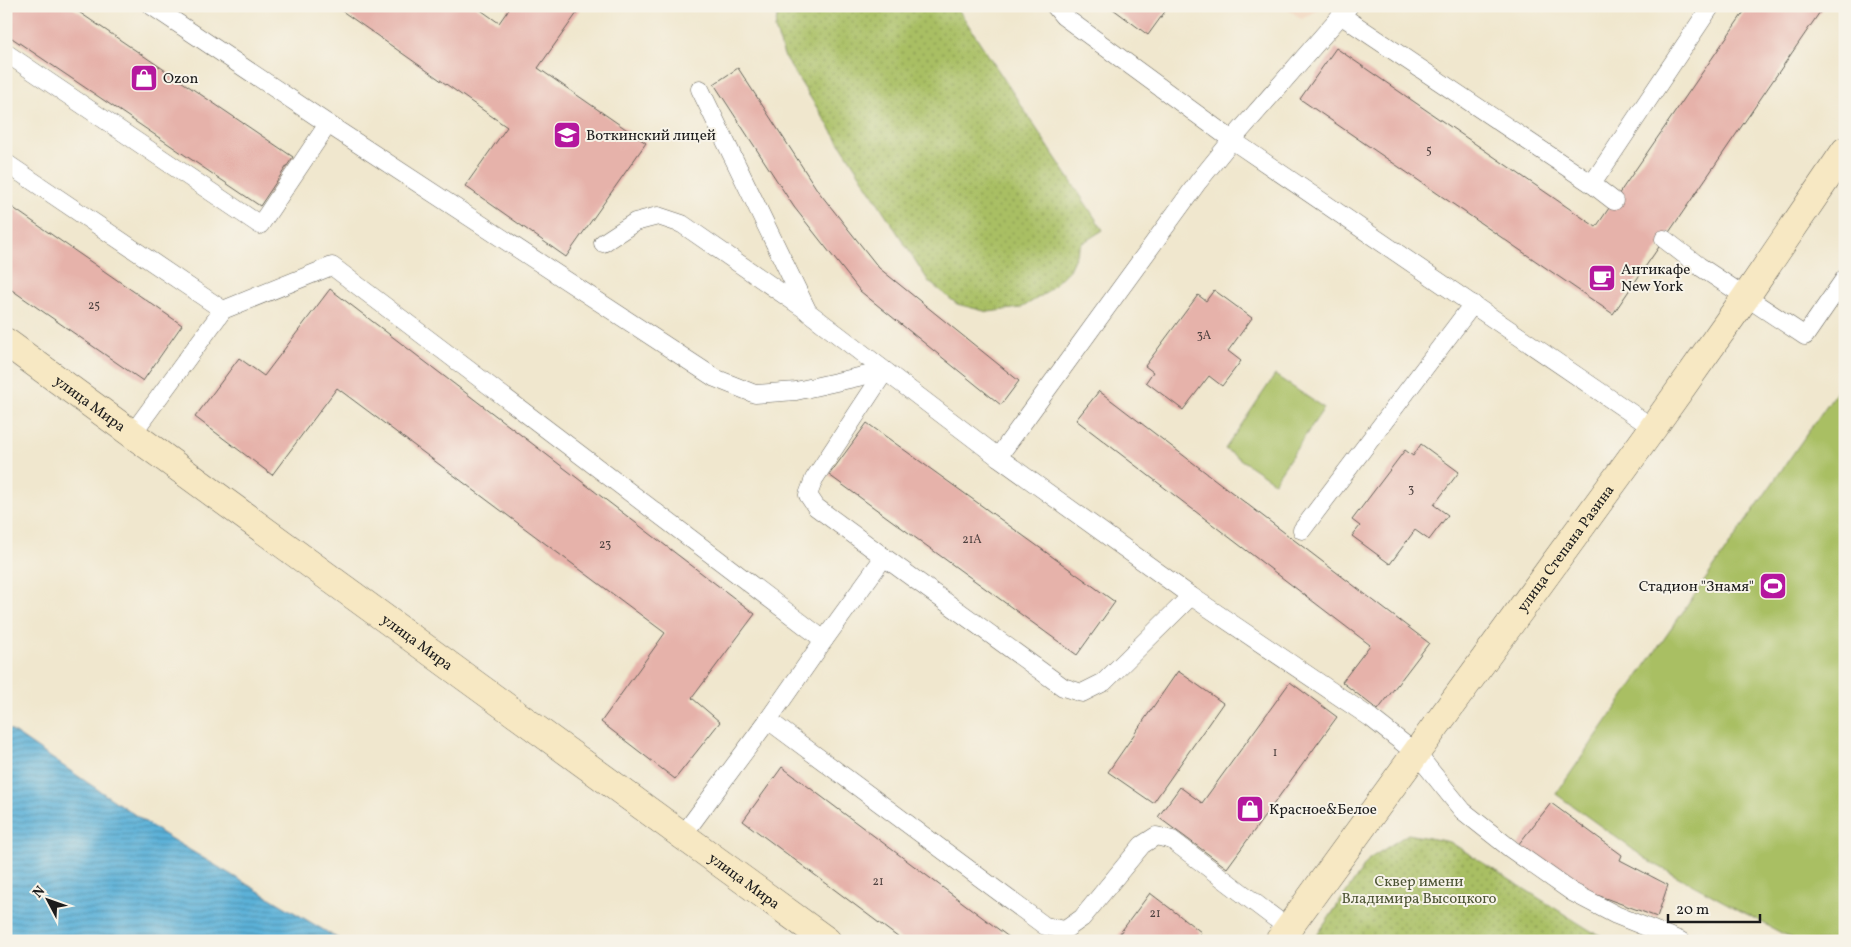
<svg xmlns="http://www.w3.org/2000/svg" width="1851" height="947" font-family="Vollkorn,serif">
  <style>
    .built { fill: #f2d5bd }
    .green { fill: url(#green-dots); stroke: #626e40 }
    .pitch { fill: #a9bf64; stroke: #626e40 }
    .water { fill: url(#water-rules); stroke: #3c667a }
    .building { fill: #e6b2aa }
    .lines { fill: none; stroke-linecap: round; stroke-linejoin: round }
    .service-casing { stroke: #66635a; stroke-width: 19 }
    .secondary-casing { stroke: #66635a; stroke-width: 29 }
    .service { stroke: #fff; stroke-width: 18 }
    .secondary { stroke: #f7e8c3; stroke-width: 28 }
    .labels { text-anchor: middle; stroke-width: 4; stroke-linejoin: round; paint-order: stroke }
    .number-label { font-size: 12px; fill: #4e4240 }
    .poi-label { font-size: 15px; fill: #1c1c1c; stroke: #f7f3e8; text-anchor: start }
    .street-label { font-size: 15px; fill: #1c1c1c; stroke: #f7f3e8 }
    .park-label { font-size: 15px; fill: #4d5535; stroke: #f7f3e8 }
  </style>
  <defs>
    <pattern id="green-dots" width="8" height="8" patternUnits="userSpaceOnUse" patternTransform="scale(1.25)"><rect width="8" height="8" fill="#a9bf64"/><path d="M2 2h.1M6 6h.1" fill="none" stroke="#899a52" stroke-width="1.8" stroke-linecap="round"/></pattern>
    <pattern id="water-rules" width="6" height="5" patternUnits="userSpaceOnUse" patternTransform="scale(1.25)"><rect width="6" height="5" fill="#5bb1d8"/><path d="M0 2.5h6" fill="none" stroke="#4a8fae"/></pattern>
  </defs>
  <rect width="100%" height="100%" fill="#f7f3e8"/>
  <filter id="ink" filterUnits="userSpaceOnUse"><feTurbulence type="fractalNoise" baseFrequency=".02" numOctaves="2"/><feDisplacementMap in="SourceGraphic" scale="10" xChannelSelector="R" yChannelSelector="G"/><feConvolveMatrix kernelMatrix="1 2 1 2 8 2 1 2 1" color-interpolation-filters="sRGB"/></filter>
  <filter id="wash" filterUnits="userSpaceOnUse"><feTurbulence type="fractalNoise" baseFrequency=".0096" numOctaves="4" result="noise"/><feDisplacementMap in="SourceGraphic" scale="20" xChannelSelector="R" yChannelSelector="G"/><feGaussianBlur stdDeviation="1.12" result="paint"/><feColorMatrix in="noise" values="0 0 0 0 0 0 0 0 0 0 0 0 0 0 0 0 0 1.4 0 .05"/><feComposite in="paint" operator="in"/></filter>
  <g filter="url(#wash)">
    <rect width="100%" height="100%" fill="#f0e7ce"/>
    <path class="built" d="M1283,6H1326L1302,19Z"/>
    <g class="green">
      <path d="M779,6H956L1103,230L1081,244L1069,270L1046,293L1021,308L988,312L957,304L929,282L785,58L775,29Z"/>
      <path d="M1408,834L1450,842L1591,931L1612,941H1313L1369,859Z"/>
    </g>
    <g class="pitch">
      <path d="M1275,375L1324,408L1274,482L1225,449Z"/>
      <path d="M1845,379V941H1796L1649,861L1556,794Z"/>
    </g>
    <path class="water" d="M6,727L163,834L342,941H6Z"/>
    <g id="blocks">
      <g class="building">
        <path d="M11,6H70L293,157L260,206L6,34V13Z"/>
        <path d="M335,6H475L499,23L511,6H582L538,68L646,143L566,257L465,186L507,127Z"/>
        <path d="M1109,6H1169L1148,35Z"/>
        <path d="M1748,6H1824L1613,314L1300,99L1336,48L1596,227Z"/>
        <path d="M738,68L818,191L879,268L1019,381L1001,405L860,291L794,207L714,84Z"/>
        <path d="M6,203L182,325L143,381L6,286Z"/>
        <path d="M330,289L755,614L692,698L720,722L675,779L601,722L665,633L337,388L272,475L195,417L239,358L264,376Z"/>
        <path d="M1214,290L1252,318L1228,351L1241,361L1222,386L1209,376L1183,410L1146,382L1153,372L1145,366L1198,295L1206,301Z"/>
        <path d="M1099,391L1429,643L1378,710L1342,682L1370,645L1076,420Z"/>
        <path d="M867,423L1115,602L1077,655L829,475Z"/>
        <path d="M1421,444L1459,472L1434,505L1448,515L1429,540L1415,530L1390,564L1352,536L1360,526L1352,520L1405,450L1413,456Z"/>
        <path d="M1178,671L1223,703L1153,803L1108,772Z"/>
        <path d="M1290,682L1337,717L1227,868L1158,817L1180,787L1202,803Z"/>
        <path d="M782,767L1014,941H903L743,821Z"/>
        <path d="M1551,803L1622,855L1620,860L1668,885L1657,917L1575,887L1518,845Z"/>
        <path d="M1150,893L1201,932L1195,941H1114Z"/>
      </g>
    </g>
  </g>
  <g filter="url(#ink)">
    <use href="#blocks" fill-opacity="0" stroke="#66635a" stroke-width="1"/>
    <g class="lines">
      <g class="service-casing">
        <g id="service">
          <path d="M1055,6L1063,16L1232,140L1653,428"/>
          <path d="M1342,16L1592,184L1711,6"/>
          <path d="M6,53L260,225L328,124L152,6"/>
          <path d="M700,89L808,312L998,457L1191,596L1371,718L1417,754L1463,811L1511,849L1572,892L1616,915L1681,941"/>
          <path d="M328,124L715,378L755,394L796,391L885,371"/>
          <path d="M6,163L223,310"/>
          <path d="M1592,184L1614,201"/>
          <path d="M1664,239L1699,266L1805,336L1845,278"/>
          <path d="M603,243L635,222L658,216L682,224L806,310"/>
          <path d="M132,434L223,310L332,266L824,640"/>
          <path d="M998,457L1198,182L1232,140L1349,6"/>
          <path d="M1302,530L1473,304"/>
          <path d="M884,557L816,507L808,495L814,479L885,371"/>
          <path d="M768,720L824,640L884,557L1063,687L1082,693L1104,682L1191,596"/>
          <path d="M683,835L768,720L1045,926L1065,930L1082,918L1142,845L1156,836L1172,840L1288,928"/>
        </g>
      </g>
      <g class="secondary-casing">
        <g id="secondary">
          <path id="s1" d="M6,342L827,941"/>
          <path id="s2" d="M1279,941L1653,428L1745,298L1845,151"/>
        </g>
      </g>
      <use href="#service" class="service"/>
      <use href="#secondary" class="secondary"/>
    </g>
  </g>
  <defs>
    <g id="shop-square" transform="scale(1.4375)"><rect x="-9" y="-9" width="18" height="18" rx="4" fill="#b5179e" stroke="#f7f3e8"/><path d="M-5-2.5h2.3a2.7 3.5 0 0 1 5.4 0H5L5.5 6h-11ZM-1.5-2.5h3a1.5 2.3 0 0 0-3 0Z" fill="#fff"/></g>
    <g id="school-square" transform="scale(1.4375)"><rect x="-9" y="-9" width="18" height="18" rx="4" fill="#b5179e" stroke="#f7f3e8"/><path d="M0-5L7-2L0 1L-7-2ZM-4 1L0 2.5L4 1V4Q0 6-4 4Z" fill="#fff"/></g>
    <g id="cafe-square" transform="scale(1.4375)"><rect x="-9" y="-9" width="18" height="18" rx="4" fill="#b5179e" stroke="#f7f3e8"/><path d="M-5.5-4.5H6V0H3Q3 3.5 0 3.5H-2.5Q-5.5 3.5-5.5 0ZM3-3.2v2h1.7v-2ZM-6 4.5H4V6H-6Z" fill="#fff"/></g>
    <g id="stadium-square" transform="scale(1.4375)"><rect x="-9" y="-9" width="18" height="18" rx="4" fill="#b5179e" stroke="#f7f3e8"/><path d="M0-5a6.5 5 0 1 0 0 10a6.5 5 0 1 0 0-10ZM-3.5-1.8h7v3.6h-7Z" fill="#fff"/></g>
  </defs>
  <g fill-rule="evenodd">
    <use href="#shop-square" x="144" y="78"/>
    <use href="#school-square" x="567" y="135"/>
    <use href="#cafe-square" x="1602" y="278"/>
    <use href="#stadium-square" x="1773" y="586"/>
    <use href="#shop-square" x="1250" y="809"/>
  </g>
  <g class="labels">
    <g class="number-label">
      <text x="1429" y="154">5</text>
      <text x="94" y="309">25</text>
      <text x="1204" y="339">3А</text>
      <text x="1411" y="493">3</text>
      <text x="972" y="543">21А</text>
      <text x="605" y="548">23</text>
      <text x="1275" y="756">1</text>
      <text x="878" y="885">21</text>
      <text x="1155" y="917">21</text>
    </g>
    <g class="poi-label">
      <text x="163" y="83">Ozon</text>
      <text x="586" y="140">Воткинский лицей</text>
      <text x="1621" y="274">Антикафе<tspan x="1621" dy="17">New York</tspan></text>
      <text x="1754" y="591" text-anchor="end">Стадион "Знамя"</text>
      <text x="1269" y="814">Красное&amp;Белое</text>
    </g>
    <g class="street-label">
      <text dy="5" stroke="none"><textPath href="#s1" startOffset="104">улица Мира</textPath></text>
      <text dy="5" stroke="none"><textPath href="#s2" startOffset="486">улица Степана Разина</textPath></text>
      <text dy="5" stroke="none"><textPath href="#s1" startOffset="509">улица Мира</textPath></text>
      <text dy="5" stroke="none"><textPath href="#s1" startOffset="914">улица Мира</textPath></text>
    </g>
    <g class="park-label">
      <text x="1419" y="886">Сквер имени<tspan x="1419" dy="17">Владимира Высоцкого</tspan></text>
    </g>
  </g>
  <rect width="1851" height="947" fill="none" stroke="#f7f3e8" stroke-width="25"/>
  <g transform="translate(48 900) rotate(311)" stroke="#f7f3e8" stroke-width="4" paint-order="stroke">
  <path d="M0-4L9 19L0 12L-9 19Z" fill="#1c1c1c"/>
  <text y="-8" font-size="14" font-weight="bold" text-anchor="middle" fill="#1c1c1c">N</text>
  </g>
  <path d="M1668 914v8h92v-8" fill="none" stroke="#1c1c1c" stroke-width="2.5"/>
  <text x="1676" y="914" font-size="15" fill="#1c1c1c" stroke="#f7f3e8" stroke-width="4" paint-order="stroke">20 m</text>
</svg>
